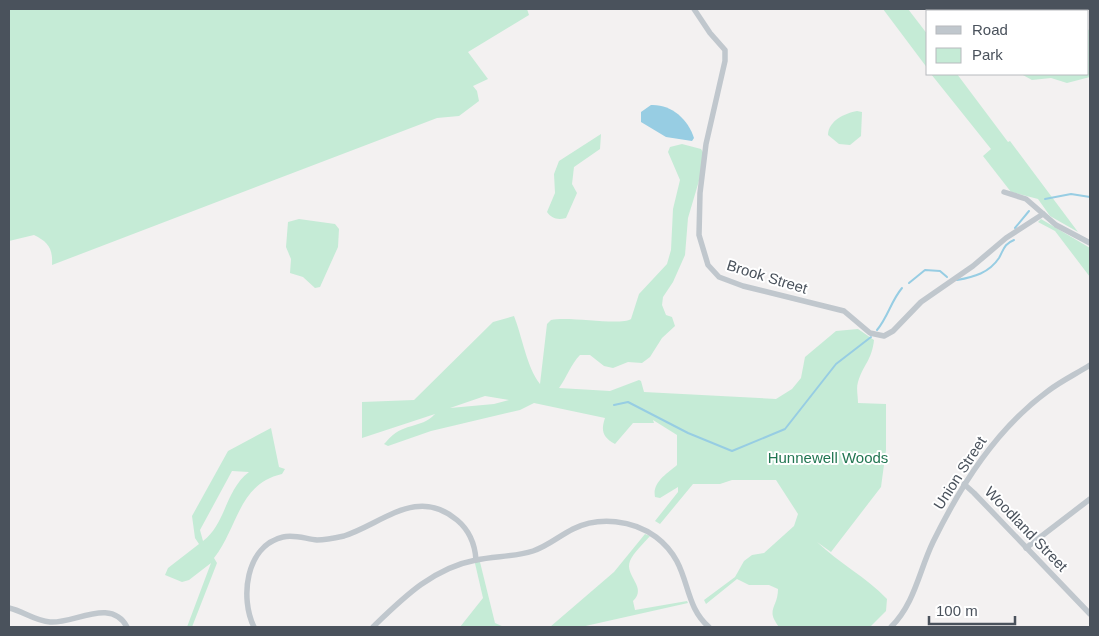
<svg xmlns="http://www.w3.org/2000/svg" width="1099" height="636" font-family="Arial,sans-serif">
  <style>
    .green { fill: #c5ebd6; fill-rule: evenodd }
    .water { fill: #97cde3 }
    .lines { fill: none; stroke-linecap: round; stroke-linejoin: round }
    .stream { stroke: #97cde3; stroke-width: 2 }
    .minor { stroke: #c0c7cd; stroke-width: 5.5 }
    .labels { text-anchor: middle; stroke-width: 4; stroke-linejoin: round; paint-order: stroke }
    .street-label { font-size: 15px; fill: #4a525c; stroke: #fff }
    .park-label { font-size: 15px; fill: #227652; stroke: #fff }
  </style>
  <rect width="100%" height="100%" fill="#f3f1f1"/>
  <g class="green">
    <path d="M9,9H527L529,15L468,52L488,79L473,86L477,91L479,101L459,116L437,118L52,265C53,248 48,242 34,235L9,241Z"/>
    <path d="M883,9H908L928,35V69Z"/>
    <path d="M1088,29L1090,32V77L1067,83L1051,78L1032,80L1021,74H1088Z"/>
    <path d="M931,74H957L1008,142L1010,141L1078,232L1050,216L1038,199L1011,192L983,156L991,149Z"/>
    <path d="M857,111L862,112L861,136L850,145L839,144L828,135C828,121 845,113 857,111Z"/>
    <path d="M601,134L600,149L574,167L572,184L577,193L566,218C558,220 552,219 547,212L555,193L554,174L559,161Z"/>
    <path d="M682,144L701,149L706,157L688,218L685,255L673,282L663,297L662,305L666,315L672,317L675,326L662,338L650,357L642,363L628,362L613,368L604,366L590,355H580C571,364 567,377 559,388L610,391L639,380L641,381L644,392L776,399L792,389L801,378L805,357L836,331L858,329L874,340C872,360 863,365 858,382C856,388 858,396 858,403L886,404V450L881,487L831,552L817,542C839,563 866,577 887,599L886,611L870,627H779C765,609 778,608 778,589L769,585H749L737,579L706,604L704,600L735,577L744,561L752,555L764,553L794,526L798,514L776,480H732L720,484H693L660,524L655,521L678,492V487L660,498L655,497C652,482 668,473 677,465V435L653,420L654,423H633L615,444C602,437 601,430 605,418L534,403L520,410L431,431L388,446L384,444L386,442C403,421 420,430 435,414L362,438V402L414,400L493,322L514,316C522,336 527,368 540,384L547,324L551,320C570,316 620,326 631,319L639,294L667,264L671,250L673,209L680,180L668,152L670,147ZM485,396L509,400L494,404L450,408Z"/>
    <path d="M299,219L335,224L339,229L338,247L320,287L315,288L303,277L290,273L291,259L286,247L288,222Z"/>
    <path d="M1041,219L1090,248V277L1055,231L1038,222Z"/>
    <path d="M271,428L279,467L285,469L282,474C238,484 238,528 214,558L217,563L192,627H187L211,563L189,580L182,582L165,575L168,568L199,544L195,538L192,516L228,451ZM232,471L249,472C225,490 226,524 203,541L200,530Z"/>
    <path d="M645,534L650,536C644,543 633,553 630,561C624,576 648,587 633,601L635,610L687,601L688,603L581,627H550L614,572Z"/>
    <path d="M479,558L495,623L504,627H460L483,598L474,559Z"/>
  </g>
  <path class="water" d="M651,105C671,104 688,119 694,138L692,141L666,137L641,122V112Z"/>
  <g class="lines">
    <g class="stream">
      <path d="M1045,199L1071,194L1090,197"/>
      <path d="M1015,228L1029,211"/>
      <path d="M957,280C974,277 989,273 999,258C1004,249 1004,244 1014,240"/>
      <path d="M909,283L925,270L940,271L947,277"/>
      <path d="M877,330C888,317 891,301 902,288"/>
      <path d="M614,405L628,402L688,433L732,451L785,429L836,364L871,337"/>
    </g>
    <g class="minor">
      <path d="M694,9L710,33L725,50V61L706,144L700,193L699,235L708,265L719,277L743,286L844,311L870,333L884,336L893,331L921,302L973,266L1006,238L1043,214"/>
      <path d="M1004,192L1026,199L1056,225L1090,243"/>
      <path d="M964,484L974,493L1090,614"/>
      <path d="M1026,548L1090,499"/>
      <path d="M9,608C23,611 35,621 50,622C74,624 111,597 127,627"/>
      <path d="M254,627C240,599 245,546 283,537C294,534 306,539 317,540C326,540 335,538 344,536C382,524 417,486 457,520C469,530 475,544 476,560"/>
      <path d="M373,627C403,598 433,568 476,560C495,556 514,557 533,551C548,546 559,536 573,529C599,516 633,520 656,537C693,565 680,602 709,627"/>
      <path d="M891,627C915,603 919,571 933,542C961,485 996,429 1048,391C1061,381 1076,374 1090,365"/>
    </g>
  </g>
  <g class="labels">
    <g class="street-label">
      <text transform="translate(767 277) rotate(17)" y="5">Brook Street</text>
      <text transform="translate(960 473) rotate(-57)" y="5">Union Street</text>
      <text transform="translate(1026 529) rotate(46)" y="5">Woodland Street</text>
    </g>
    <g class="park-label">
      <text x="828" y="463">Hunnewell Woods</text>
    </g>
  </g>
  <rect width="1099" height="636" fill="none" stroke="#4a525c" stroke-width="20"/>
  <rect x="926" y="10" width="162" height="65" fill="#ffffff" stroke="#b7babe"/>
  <rect x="936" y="26" width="25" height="8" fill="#c0c7cd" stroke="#b7babe"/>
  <text x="972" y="35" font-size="15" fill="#4a525c">Road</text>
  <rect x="936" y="48" width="25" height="15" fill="#c5ebd6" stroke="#b7babe"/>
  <text x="972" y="60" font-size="15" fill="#4a525c">Park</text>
  <path d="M929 616v8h86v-8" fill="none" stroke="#4a525c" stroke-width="2.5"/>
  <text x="936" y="616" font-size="15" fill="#4a525c" stroke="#ffffff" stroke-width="4" paint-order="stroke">100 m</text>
</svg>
